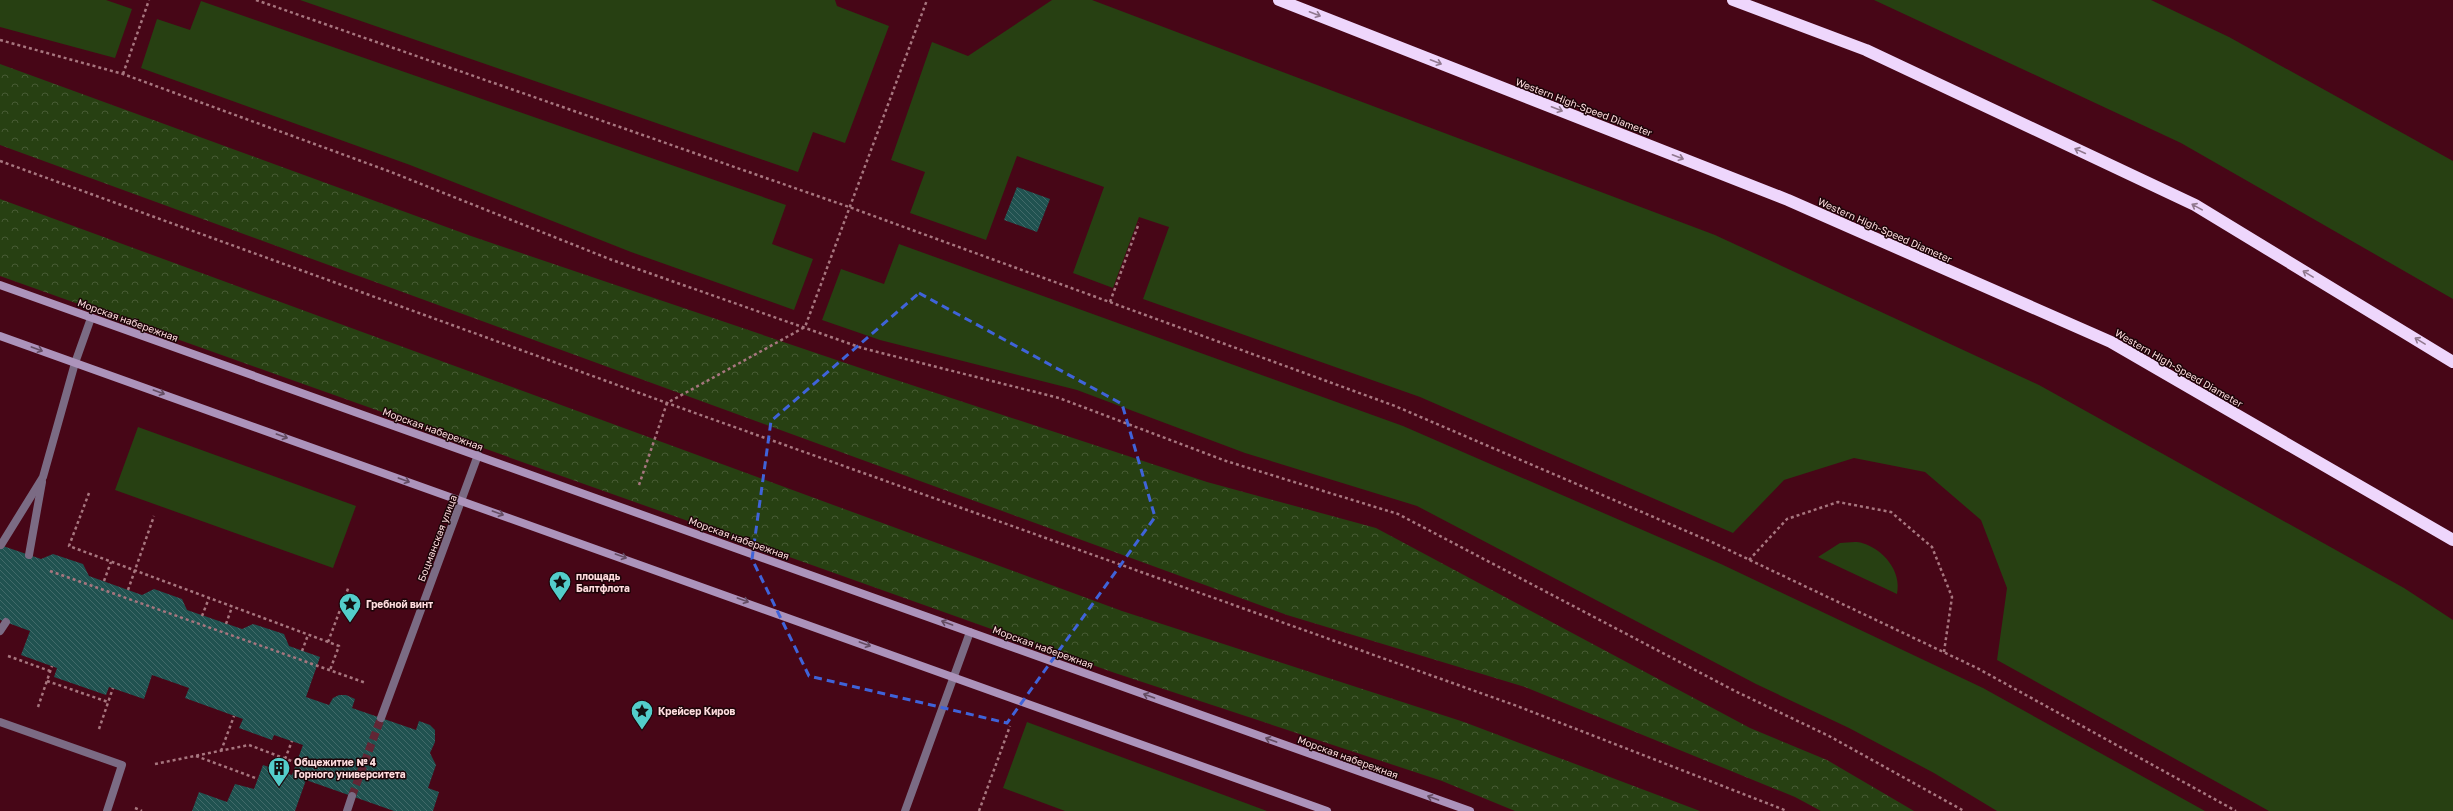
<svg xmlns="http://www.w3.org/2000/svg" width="2453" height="811" font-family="'Golos Text',sans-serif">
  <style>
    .green { fill: #274012 }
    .forest { fill: url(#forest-crowns) }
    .building { fill: url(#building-back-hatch) }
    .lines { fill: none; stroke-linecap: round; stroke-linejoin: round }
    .street-tunnel { stroke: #622635; stroke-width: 8; stroke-dasharray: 8 4; stroke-linecap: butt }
    .path { stroke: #a7767f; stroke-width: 2.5; stroke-dasharray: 3 3; stroke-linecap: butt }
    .lane { stroke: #7b6b84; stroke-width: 8 }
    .street { stroke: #7b6b84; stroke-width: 8 }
    .secondary { stroke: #ac93bb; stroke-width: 8 }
    .highway { stroke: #eed6fc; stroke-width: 12 }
    .oneway { stroke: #90788e }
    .oneway2 { stroke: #644c62 }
    .marked { fill: none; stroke: #3f63d9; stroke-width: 3; stroke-dasharray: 8 5; stroke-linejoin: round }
    .labels { text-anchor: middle; stroke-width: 3; stroke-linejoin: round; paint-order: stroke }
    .street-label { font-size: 10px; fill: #fedcde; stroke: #1d0408 }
    .poi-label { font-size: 10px; font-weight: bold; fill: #fedcde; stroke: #1d0408; text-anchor: start }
  </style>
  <defs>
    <pattern id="forest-crowns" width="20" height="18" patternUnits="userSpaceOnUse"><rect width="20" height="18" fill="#274012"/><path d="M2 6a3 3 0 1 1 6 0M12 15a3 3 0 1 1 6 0" fill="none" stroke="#475b34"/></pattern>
    <pattern id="building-back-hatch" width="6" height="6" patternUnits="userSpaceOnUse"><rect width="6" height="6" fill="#205250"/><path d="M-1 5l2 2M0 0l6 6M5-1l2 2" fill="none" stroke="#416a69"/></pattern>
  </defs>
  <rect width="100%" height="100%" fill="#470617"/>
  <g class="green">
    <path d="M0,0H106L132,9L115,58L0,27Z"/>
    <path d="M300,0H835L837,6L889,26L845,143L813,132L798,172Z"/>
    <path d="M1052,0H1092L1715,235L2039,385L2404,588L2453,620V811H2269L1997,660L2007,588L1981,520L1925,472L1854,458L1784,480L1733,533L1420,397L1143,299L1169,227L1139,217L1113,288L1073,273L1104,187L1017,156L986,240L910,213L925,172L891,160L932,42L968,56Z"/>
    <path d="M1874,0H2151L2229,37L2453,161V299L2181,143Z"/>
    <path d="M201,1L786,205L772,244L813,259L794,310L631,252L410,165L141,68L157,19L190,30Z"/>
    <path d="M899,244L1403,426L1721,564L1983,688L2205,811H1997L1934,773L1849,728L1756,684L1417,506L1245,453L1077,390L880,340L822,320L841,269L884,284Z"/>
    <path d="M138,427L356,506L333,568L115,490Z"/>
    <path d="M1840,543C1846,543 1856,541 1862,543C1883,549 1902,571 1897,594L1818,557Z"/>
    <path d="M1027,722L1267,811H1065L1003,788Z"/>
  </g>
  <g class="forest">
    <path d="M0,64L471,236L872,372L1207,482L1376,528L1750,728L1827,760L1914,811H1821L1795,797L1525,687L1287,615L0,145Z"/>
    <path d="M0,199L1122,611L1464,722L1700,811H1515L1442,781L1115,673L0,276Z"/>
  </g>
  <g class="building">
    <path d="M1017,187L1050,199L1037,232L1004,220Z"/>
    <path d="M0,545L41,559L53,554L83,564L89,576L142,595L154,589L182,599L187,610L242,629L253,624L284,634L289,646L320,657L306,697L329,705L333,698L339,695H346L355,699L352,708L416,730L419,721L430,725L435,730V742L430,753L436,765L428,788L439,792L433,811H394L306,780L295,811H192L199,792L227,802L235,784L254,789L263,765L292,775L303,745L274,735L272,740L239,728L243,719L185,698L189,688L152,675L144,699L109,687L106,695L54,677L57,668L21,655L30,631L0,620Z"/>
  </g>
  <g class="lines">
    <path class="street-tunnel" d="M352,796L381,718"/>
    <g class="path">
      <path d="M256,0L849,207L1395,406L1714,543L1977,668L2236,811"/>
      <path d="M0,40L123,74L391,172L612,260L862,348L1059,398L1226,461L1398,514L1735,691L1829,736L1964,811"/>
      <path d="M123,74L149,0"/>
      <path d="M0,161L667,403L1517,706L1787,811"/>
      <path d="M1110,302L1139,223"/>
      <path d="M639,485L667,403L805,327L927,0"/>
      <path d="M89,493L69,546L339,646L330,670"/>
      <path d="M1749,560L1787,519L1838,502L1891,512L1932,547L1952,597L1944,652"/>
      <path d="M50,571L366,683"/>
      <path d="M104,581L111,562"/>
      <path d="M128,590L154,516"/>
      <path d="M202,616L209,598"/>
      <path d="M226,624L232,607"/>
      <path d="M328,642L349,586"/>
      <path d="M302,651L308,635"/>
      <path d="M8,656L50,671"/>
      <path d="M47,681L108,702"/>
      <path d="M38,707L52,666"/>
      <path d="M99,729L113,688"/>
      <path d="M221,751L234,716"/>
      <path d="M196,756L258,779"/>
      <path d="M285,759L292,741"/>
      <path d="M155,764L249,745L297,763"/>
      <path d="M135,808L142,811"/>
      <path d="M979,811L1010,726"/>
    </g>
    <g class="lane">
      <path d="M1,545L43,477L75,363L91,318"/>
      <path d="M29,555L42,482"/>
      <path d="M0,631L6,622"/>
      <path d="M0,722L122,765L107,811"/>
      <path d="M905,811L970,632"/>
    </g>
    <g class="street">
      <path d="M381,718L478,455"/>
      <path d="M347,811L352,796"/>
    </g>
    <g class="secondary">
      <path d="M0,285L1470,811"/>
      <path d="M0,336L1327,811"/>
    </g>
    <g class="highway">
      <path d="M1279,0L1788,200L2111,342L2453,540"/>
      <path d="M1733,0L1866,50L2195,205L2453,362"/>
    </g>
  </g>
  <defs><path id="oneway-shaft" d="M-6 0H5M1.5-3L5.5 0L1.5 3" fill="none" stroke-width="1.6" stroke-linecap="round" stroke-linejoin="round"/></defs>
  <g class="oneway">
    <use href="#oneway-shaft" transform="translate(1315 14) rotate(21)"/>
    <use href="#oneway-shaft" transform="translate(1436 62) rotate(21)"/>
    <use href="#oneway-shaft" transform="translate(1557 109) rotate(21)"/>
    <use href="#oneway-shaft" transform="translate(2080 151) rotate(-155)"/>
    <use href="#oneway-shaft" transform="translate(1678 157) rotate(21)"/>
    <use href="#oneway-shaft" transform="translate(2197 207) rotate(-151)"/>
    <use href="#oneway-shaft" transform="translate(2308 274) rotate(-149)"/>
    <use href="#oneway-shaft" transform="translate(2420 341) rotate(-149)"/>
  </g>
  <g class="oneway2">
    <use href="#oneway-shaft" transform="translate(37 349) rotate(20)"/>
    <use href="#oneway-shaft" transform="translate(159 392) rotate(20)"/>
    <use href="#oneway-shaft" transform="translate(282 436) rotate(20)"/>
    <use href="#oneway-shaft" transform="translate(404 480) rotate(20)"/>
    <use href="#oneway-shaft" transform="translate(498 513) rotate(20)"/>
    <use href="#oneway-shaft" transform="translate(621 556) rotate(20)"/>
    <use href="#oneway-shaft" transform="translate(743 600) rotate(20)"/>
    <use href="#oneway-shaft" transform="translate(947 623) rotate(-160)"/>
    <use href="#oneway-shaft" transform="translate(865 644) rotate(20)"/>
    <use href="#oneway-shaft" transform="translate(1149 696) rotate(-160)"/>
    <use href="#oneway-shaft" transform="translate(1271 740) rotate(-160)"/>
    <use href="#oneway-shaft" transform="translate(1433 798) rotate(-160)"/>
  </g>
  <path class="marked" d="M919,293L1122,404L1155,517L1007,723L809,676L752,559L771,421Z"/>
  <defs>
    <g id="sight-pin" transform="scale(1.15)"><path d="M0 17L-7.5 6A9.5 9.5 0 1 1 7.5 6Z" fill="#53cdca" stroke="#1d0408"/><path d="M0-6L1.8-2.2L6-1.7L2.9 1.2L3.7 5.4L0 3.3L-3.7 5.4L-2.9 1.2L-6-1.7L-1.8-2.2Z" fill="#111"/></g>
    <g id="building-pin" transform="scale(1.15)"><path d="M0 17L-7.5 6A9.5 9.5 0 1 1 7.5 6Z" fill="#53cdca" stroke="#1d0408"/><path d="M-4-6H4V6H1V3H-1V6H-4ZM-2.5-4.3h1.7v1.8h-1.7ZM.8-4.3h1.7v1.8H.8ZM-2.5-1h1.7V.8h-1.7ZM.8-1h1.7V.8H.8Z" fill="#111"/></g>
  </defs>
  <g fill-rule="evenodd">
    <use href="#sight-pin" x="560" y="582"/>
    <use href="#sight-pin" x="350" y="604"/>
    <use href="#sight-pin" x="642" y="711"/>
    <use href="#building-pin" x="279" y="768"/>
  </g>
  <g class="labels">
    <g class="street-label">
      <text transform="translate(1584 107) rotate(21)" y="4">Western High-Speed Diameter</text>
      <text transform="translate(1885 230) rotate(24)" y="4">Western High-Speed Diameter</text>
      <text transform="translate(128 320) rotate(20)" y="4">Морская набережная</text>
      <text transform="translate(2179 368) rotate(30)" y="4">Western High-Speed Diameter</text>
      <text transform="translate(433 429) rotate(20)" y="4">Морская набережная</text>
      <text transform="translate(437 538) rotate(-69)" y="4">Боцманская улица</text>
      <text transform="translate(739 538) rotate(20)" y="4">Морская набережная</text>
      <text transform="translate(1043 647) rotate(20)" y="4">Морская набережная</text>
      <text transform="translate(1348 757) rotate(20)" y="4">Морская набережная</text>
    </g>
    <g class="poi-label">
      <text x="576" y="580">площадь<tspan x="576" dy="12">Балтфлота</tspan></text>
      <text x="366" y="608">Гребной винт</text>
      <text x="658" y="715">Крейсер Киров</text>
      <text x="294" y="766">Общежитие № 4<tspan x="294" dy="12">Горного университета</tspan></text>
    </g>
  </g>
</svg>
